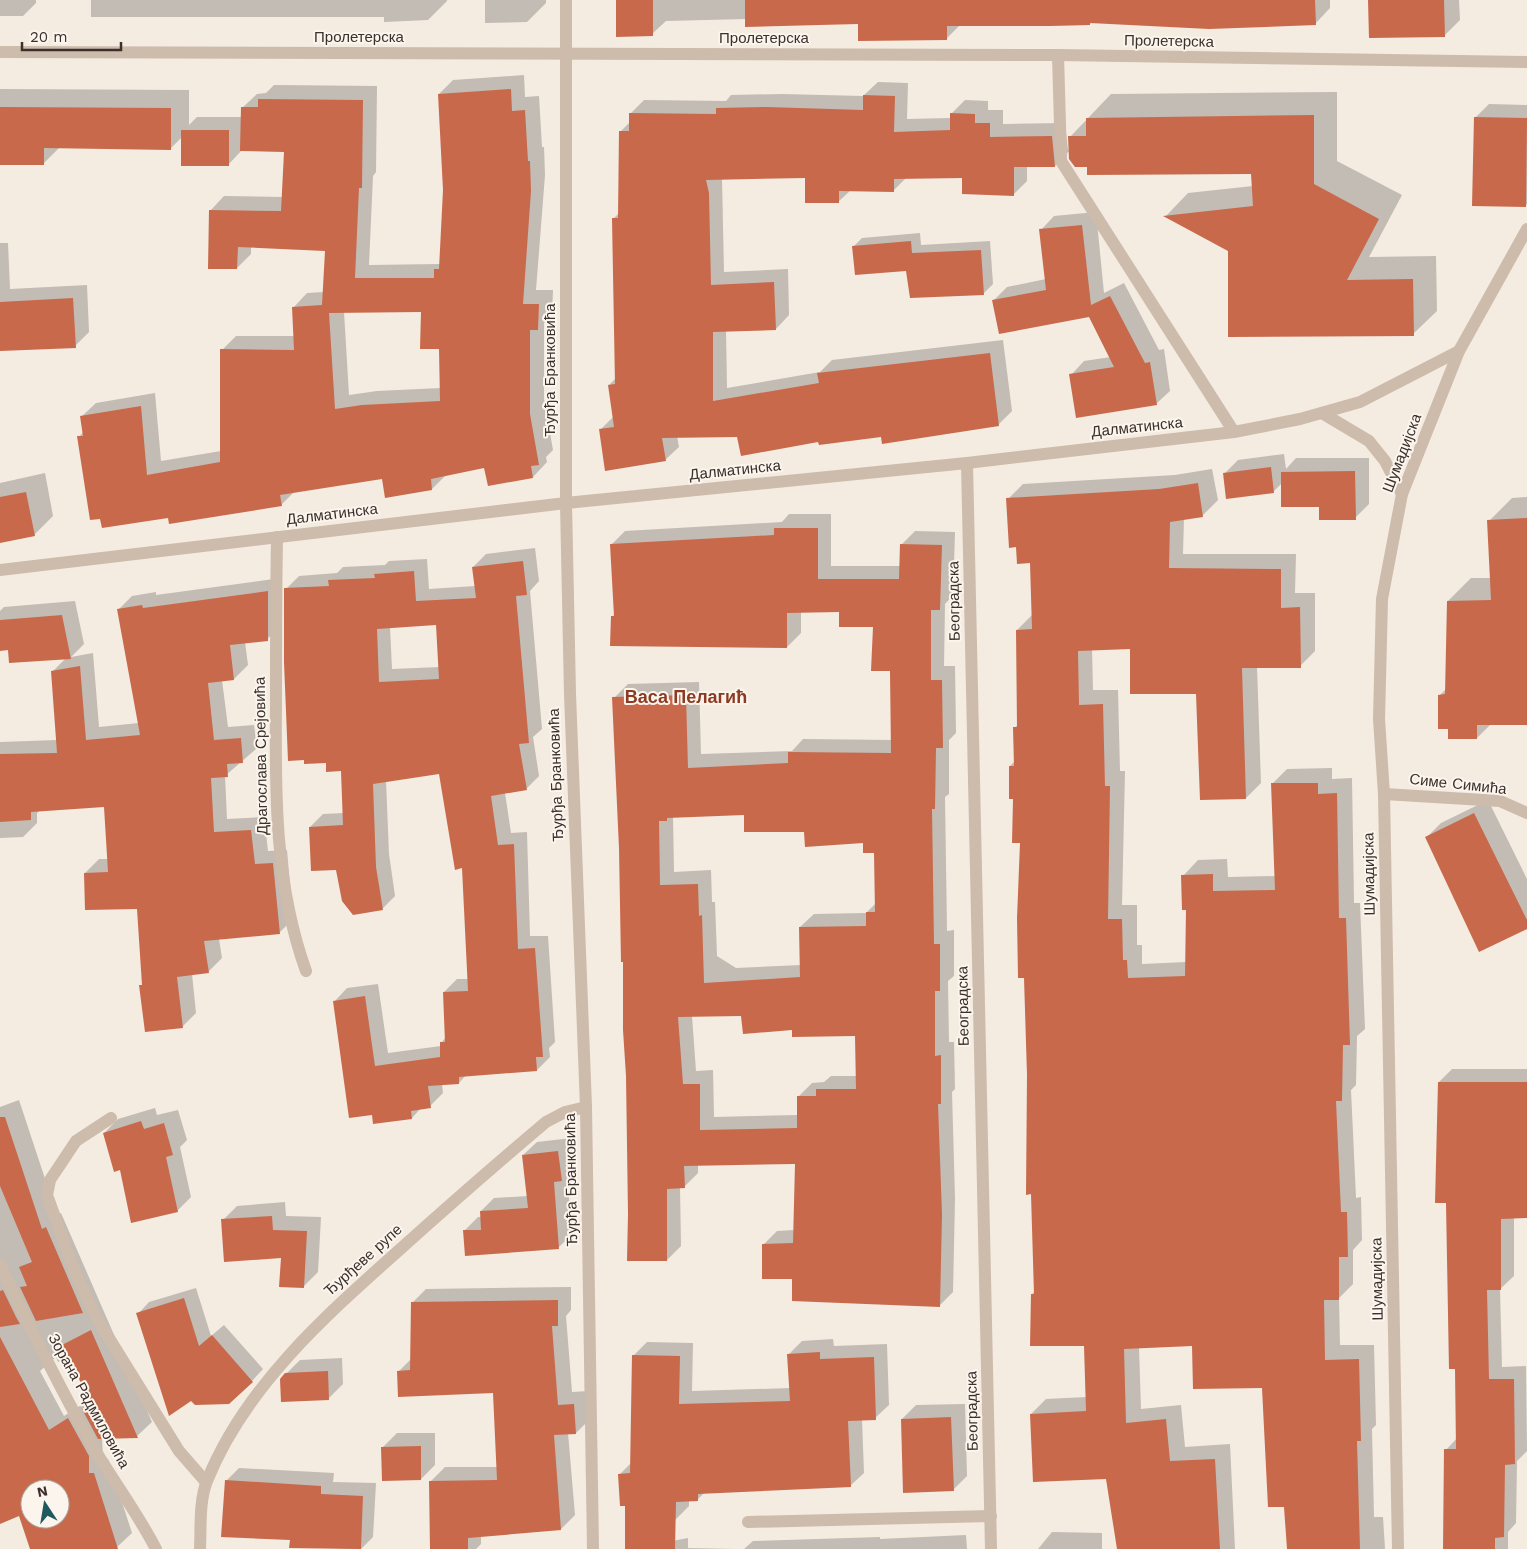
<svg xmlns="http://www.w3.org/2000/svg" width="1527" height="1549" font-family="'Work Sans',sans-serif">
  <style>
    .shadow { fill: #0003; fill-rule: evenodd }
    .building { fill: #c8694b; fill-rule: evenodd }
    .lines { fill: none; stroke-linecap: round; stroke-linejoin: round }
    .service { stroke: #cdbbac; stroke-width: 12 }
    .minor { stroke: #cdbbac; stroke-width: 12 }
    .labels { text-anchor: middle; stroke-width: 4; stroke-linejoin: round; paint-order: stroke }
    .street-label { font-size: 15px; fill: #3b302b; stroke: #fbf5ee }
    .quarter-label { font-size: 18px; font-weight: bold; fill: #8c3b22; stroke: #fbf5ee }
  </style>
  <rect width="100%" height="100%" fill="#f4ebe1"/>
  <g class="shadow">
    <path d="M0,0H36V3L23,16H0Z"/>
    <path d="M91,0H447V1L428,20L384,22V17H91Z"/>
    <path d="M485,0H546V3L527,22L485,23Z"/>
    <path d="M617,0H1330V8L1315,24L1092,22L1090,24L960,25L946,39L859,23L746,19L666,21L652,34Z"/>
    <path d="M1369,0H1459L1460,20L1444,36Z"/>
    <path d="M524,75L525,97L539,96L542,147H544L545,175L536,290H553L552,315L544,323V399L553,450L546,457L547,462L533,477L485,466L446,475L432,489L383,478L295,491L281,505L169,516L79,437L84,431L81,417L96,403L155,393L161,461L221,451L222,350L236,336H295L293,308L307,293L324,292L326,250L251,246V254L237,268L210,211L224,196L283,197L285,151L242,150L228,165L183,136L170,149L60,147L43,164L0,148V89L189,90V125L197,117H242V108L257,94L266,93L274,85L377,86L376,172L373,176L369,265L440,264L445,190L439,94L453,80ZM423,311L441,348V388L377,391L349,395L344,312Z"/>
    <path d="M878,82L908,83L907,119L951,118V114L965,100L988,101V110H1003V124L1065,123L1068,150H1070V137L1111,94L1337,92V161L1402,195L1369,257L1436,256L1437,311L1413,334L1229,251L1166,216L1188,193L1253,186L1252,173L1088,166L1070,150L1055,166H1027V181L1014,194L963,177H907L893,191L851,190L838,202L807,177L722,178L724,272L788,269L789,315L776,329L726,330L727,388L820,372L832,360L1003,340L1012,411L998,425L819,441L738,436H677L679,447L665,460L600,430L614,416L609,385L616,378L614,218L619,213L620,132L630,122V114L644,100L726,101L731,95L782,94L863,96Z"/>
    <path d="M1489,104L1527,105V204L1525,206L1475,118Z"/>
    <path d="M1096,212L1104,293L1124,283L1159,350L1164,349L1170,391L1156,404L1071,375L1084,361L1111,357L1089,315L993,301L1007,287L1046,279L1041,230L1054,216Z"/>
    <path d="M920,233L921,245L990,241L993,284L984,293L907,270L853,247L862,238Z"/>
    <path d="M0,243H8L10,289L87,285L89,332L75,346L0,350Z"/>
    <path d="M1284,454L1286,469L1296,458H1369V504L1355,518L1320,506L1282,483L1273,492L1224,474L1238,460Z"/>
    <path d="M1212,469L1218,500L1203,515L1184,518L1183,554H1296L1295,593H1315V651L1300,666L1257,667L1261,783L1246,798L1198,692L1131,648L1092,649L1093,690H1118L1120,771H1125L1122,905H1137V945H1142V964L1186,962L1187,909L1183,876L1198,860L1227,859L1228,877L1276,876L1272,784L1287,769L1332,768V779L1352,778L1354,903H1360L1365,1029L1357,1036L1356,1085L1351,1090L1356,1198L1361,1197L1362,1240L1353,1250V1284L1339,1298L1340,1345H1374L1376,1425L1372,1429L1374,1517H1383L1385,1549H1288L1285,1506L1263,1387L1193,1345L1139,1347L1141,1409L1181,1405L1185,1447L1230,1444L1235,1549H1118L1107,1478L1031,1414L1046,1399L1087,1397L1085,1345L1032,1294L1035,1291L1021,842L1010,766L1015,761V728L1018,724L1017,630L1032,615V561L1017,546L1008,499L1023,484L1175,475Z"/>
    <path d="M45,473L53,516L34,535L0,540V483Z"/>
    <path d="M1527,497V724H1491L1477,738L1450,728L1440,695L1446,689L1448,601L1471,578H1491L1489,521L1512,498Z"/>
    <path d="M789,514H831V566H900L901,545L915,531L955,532L953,595L945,604L944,666H955L956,733L949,740V794L945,797L947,931L954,930V976L948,981L949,1042H954L955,1089L952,1092L955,1199L953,1292L939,1306L794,1278L763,1245L777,1231L794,1230L797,1163L698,1164V1173L684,1187H680L681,1246L667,1260L629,1214L625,961L614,698L628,684L699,682L701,754L792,751L803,739L892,740L891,670L874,626L840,611H801V633L787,647L612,617L615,614L611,545L625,531L782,522ZM745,814L806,830L864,842L875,852L876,903L866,913L814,914L800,927L801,965L736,968L717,956L715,902H712L711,870L674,872L673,816ZM743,1014L793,1029L857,1034V1076H831L824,1082L812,1083L798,1097V1115L714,1117L713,1070L696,1071L692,1016Z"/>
    <path d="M535,548L539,581L530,591L542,729L533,737L539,776L526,789L505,793L511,833L527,832L530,936H548L555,1042L549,1048L550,1057L537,1070L466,1075L459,1083L442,1084L443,1093L430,1106L421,1108L412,1118L373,1114L334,1002L347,988L378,984L388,1053L441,1046V1043L446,1037L444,992L457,979H469L463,867L440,773L386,781L389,854L395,896L382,909L337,868L310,827L323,814L344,813L342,770L327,761L286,589L299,576L337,573L343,567L385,565L389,561L427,559L429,589L475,586L473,567L486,554ZM438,624L440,667L392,669L390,627Z"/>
    <path d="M281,578V626L267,639L245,642L248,665L234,679L222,680L228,727L254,725L257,748L225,776L227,819L264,817L268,851L287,850L293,919L279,933L219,939L222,958L208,972L192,974L196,1013L182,1027L141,986L143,984L138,908L85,873L99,859H108L105,806L40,810L37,813V823L23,837L0,838V742L57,740L52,672L66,658L10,649L0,650V611L4,607L75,601L84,644L71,657L93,653L99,727L139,723L118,610L132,596L156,592V595Z"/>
    <path d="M1488,800L1527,879V928L1427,837L1441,823Z"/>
    <path d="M1452,1069H1527V1217H1514V1276L1500,1289L1502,1367L1526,1366L1527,1451L1517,1461L1516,1523L1508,1532V1549H1444L1446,1450L1457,1438L1456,1368L1439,1082Z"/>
    <path d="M19,1100L57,1215L61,1213L152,1422L137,1436L102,1438L103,1458L108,1459L132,1533L117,1547L112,1549H31L20,1515L0,1522V1107ZM56,1357L58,1362L69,1357L92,1401L85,1408L83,1404L64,1416L40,1371ZM30,1489H60V1519H30Z"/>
    <path d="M155,1108L157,1115L178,1110L187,1140L180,1147L191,1197L177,1211L120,1168L104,1133L118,1119Z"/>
    <path d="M572,1138L575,1166L567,1173L572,1234L559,1247L464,1231L478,1217H481V1211L494,1198L528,1196L523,1155L537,1142Z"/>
    <path d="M285,1202L286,1216L321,1217L318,1272L304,1286L282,1257L223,1220L237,1206Z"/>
    <path d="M571,1287V1310L566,1316L572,1392L588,1391L590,1419L576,1433H568L575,1515L561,1529L481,1536V1544L476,1549H431V1481L445,1467H498L494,1391L398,1372L411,1359L412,1303L426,1289Z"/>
    <path d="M196,1288L211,1336L224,1325L263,1369L252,1381L138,1314L149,1302Z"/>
    <path d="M833,1339L834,1346L887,1344L889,1405L875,1418L862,1419L864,1473L850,1486L705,1492L698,1499L689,1500V1506L675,1520L626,1505L619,1475L632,1462L633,1356L647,1342L693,1343L692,1391L791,1388L789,1354L802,1341Z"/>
    <path d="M342,1358L343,1384L329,1398L286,1374L300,1360Z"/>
    <path d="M965,1404L967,1476L953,1490L902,1419L916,1405Z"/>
    <path d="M397,1433H435V1465L421,1479L383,1447Z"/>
    <path d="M239,1468L334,1473L333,1482L376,1483L373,1537L361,1549L291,1547V1539L226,1481Z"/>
    <path d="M1052,1532L1102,1533V1549H1038Z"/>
    <path d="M966,1535L967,1549H744L753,1541L880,1537V1539Z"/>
    <path d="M688,1538V1548L736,1549H648L651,1545Z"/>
  </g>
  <g class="building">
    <path d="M616,0H653V36L616,37Z"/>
    <path d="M745,0H1315L1316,25L1209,29L1090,23V25L1050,26H947V40L858,41V24L745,27Z"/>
    <path d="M1368,0H1444L1445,37L1369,38Z"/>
    <path d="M511,89L512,111L525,110L528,161H530L531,191L523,304H539L538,330H530V414L539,465L531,466L533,478L488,486L484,468L431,479L432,490L385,498L382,479L280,495L282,506L169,524L168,518L102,528L100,519L90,520L77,436H83L80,416L141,406L147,475L220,462V349L294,350L292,307L322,305L325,251L238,247L237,269H208L209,210L281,211L284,152L240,151L241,107H258V99L363,100L362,188H359L355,278H434V269H439L443,190L438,94ZM421,312L420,349H439L440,401L362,405L335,409L329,313Z"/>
    <path d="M863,95L895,96L894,132L950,130V113L975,114V123H990V137L1052,136L1055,167H1014V196L962,194V178L894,179V192L839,191V203H805V178L706,180L709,193L711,285L774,282L776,330L713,332V401L819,383L817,373L990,353L999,426L882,444L881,437L819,445L818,442L741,456L737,437L662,438L666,461L605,471L599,429L614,427L608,385L615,384L612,218H618L619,131H629V113L716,114V108L767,107L863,110Z"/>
    <path d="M0,107L171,108V150L44,148V165H0Z"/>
    <path d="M1314,115V184L1379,219L1347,280L1413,279L1414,336L1228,337V251L1163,216L1253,206L1251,174L1087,175V167H1075L1069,159L1068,136H1086V118Z"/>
    <path d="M1474,117L1527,118L1526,207L1472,206Z"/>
    <rect x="181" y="130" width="48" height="36"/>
    <path d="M1082,225L1091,305L1110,296L1145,363L1150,362L1157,405L1076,418L1069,374L1114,367L1089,317L999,334L992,300L1046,290L1039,229Z"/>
    <path d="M911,241L912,253L981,250L984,295L910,298L906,271L855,275L852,246Z"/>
    <path d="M73,298L76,348L0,351V302Z"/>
    <path d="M1271,467L1274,493L1226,499L1223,473Z"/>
    <path d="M1355,471L1356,520H1319V507H1281V472Z"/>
    <path d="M1198,483L1203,517L1170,522L1169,568L1281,569V608L1300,607L1301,668H1242L1246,799L1200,800L1196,694H1130V649L1078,651L1079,705L1103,704L1105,786H1110L1108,919H1122L1123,960H1127L1128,978L1185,976L1186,910H1182L1181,875L1213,874V891L1275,890L1271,783H1318V794L1337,793L1339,918H1346L1350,1045H1343L1342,1101H1336L1341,1212H1347L1348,1257H1339V1300H1324L1325,1360L1359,1359L1361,1441H1357L1360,1549H1287L1284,1507H1268L1262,1388L1193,1389L1192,1346L1124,1349L1126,1423L1166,1419L1170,1461L1215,1459L1220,1549H1117L1106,1479L1033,1482L1030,1414L1086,1411L1084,1346H1030L1031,1294H1034L1031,1194L1026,1195L1027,1075L1024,978H1018L1017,918L1020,843H1012L1013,799H1009V766H1014L1013,727H1017L1016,630L1032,629L1030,563L1017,564L1016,547L1009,548L1006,498L1159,489Z"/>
    <path d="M26,492L35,536L0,543V497Z"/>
    <path d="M1527,518V725H1477V739H1448V729H1438V695L1445,694L1447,601L1491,600L1487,520Z"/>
    <path d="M774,528H818V579H899L900,544L942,545L940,610H931V680H942L943,748H936L935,809H932L934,944H940V991H935V1056L941,1055V1104H938L942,1214L940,1307L792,1301V1279H762V1244L793,1243L795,1164L684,1166L685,1188L667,1189V1261H627L628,1214L626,1076L623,1030V962H621L619,848L612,697L686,695L688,768L788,763V752L891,753L890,671H871L873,627H839V612L787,613V648L610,646L611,616H614L610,544L774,535ZM744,815V832H804L805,847L863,843V853H874L875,912H866V926L799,927L800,977L704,983L702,915L699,916L698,884L660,885L659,821H667V818ZM741,1016L743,1034L792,1030V1037L855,1036L856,1089H816V1096H797V1128L700,1130V1084H683L678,1017Z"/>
    <path d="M523,561L527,595L516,596L529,743L519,744L527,790L491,796L498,845L514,844L518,949L535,948L543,1057H536L537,1071L459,1077V1084L428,1086L431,1108L411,1111L412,1119L373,1124L372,1115L349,1118L333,1001L365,996L375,1066L440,1057V1042H445L443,992L468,991L462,868L455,870L439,774L373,784L376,867L383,910L353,915L342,901L336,870L311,871L309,827L343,825L341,771L326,772V763L304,764V760L288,761L284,662V588L329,586L328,580L375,578L374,574L414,571L416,601L476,598L472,567ZM436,625L439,679L379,682L377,629Z"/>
    <path d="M268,591V641L230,645L234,680L208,683L214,740L241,738L243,763L227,764L228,777L211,778L214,832L251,830L255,864L273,863L280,934L204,941L209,973L177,977L183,1028L145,1032L139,985H142L137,909L85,910L84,873L108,872L104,807L31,812V820L0,822V754L57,753L51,671L80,666L86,740L140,735L117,609L142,605L143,608Z"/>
    <path d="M62,615L71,659L9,663L8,650L0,651V620Z"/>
    <path d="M1474,813L1527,920V929L1479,952L1425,837Z"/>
    <path d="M1438,1082H1527V1218L1501,1219V1290H1487L1489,1379H1514L1515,1464L1505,1465L1504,1537L1495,1538V1549H1443L1444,1449H1456L1455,1369H1449L1446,1203H1435Z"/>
    <path d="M0,1117H5L42,1229L46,1227L83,1313L36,1321L20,1287L27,1286L19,1267L32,1262L0,1186Z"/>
    <path d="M141,1121L144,1129L164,1123L173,1155L166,1157L178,1212L131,1223L120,1170L114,1172L103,1133Z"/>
    <path d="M558,1151L562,1181L554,1182L559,1249L465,1256L463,1230H481L480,1211L528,1208L522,1155Z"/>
    <path d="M272,1216L273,1230L307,1231L304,1288L279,1287L281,1258L224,1262L221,1219Z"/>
    <path d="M3,1290L16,1317L20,1324L0,1327V1291Z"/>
    <path d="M184,1298L199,1346L212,1335L253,1382L229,1404L195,1405L191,1401L169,1416L136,1313Z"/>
    <path d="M558,1300V1326H552L558,1405L574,1404L576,1434L554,1435L561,1530L468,1538V1549H430L429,1481L497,1480L493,1393L398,1397L397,1371L410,1370L411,1302Z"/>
    <path d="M91,1330L138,1438L98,1439L82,1409L91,1403L62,1345Z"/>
    <path d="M0,1337L49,1430L68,1418L89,1456V1473H94L118,1549H30L19,1516L0,1524ZM30,1489H60V1519H30Z"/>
    <path d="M820,1352V1359L874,1357L876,1420L848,1421L851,1487L698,1494V1501L676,1502L675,1549H625V1506H620L618,1474L630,1473L632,1355L680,1356L679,1404L790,1401L787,1354Z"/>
    <path d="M328,1371L329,1400L281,1402L280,1379L285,1373Z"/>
    <path d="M951,1417L954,1491L903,1493L901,1419Z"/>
    <path d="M421,1446V1480L382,1481L381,1447Z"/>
    <path d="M225,1480L321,1486V1494L363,1496L361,1549L289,1548L290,1540L221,1537Z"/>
  </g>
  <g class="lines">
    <g class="service">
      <path d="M111,1118L76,1141L50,1180L47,1195L73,1267L94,1314L179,1451L206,1482"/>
      <path d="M0,1265C31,1329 62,1393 98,1455C117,1486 139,1516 156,1549"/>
      <path d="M748,1522L991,1516"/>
    </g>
    <g class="minor">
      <path d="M566,0V503L570,694L586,1107L593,1549"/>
      <path d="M0,52L1058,55L1527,62"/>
      <path d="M1058,55L1061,161L1234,432"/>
      <path d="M1322,413L1369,441L1385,461L1402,494"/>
      <path d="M967,463L991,1549"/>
      <path d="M277,537C276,593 276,649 276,705C275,795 275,885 306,971"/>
      <path d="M0,570L566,503L967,463L1234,432L1300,419L1360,402L1459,351"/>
      <path d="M1384,794L1500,801L1527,813"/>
      <path d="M200,1549C201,1528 199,1501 207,1481C244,1388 324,1317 397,1252C446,1208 495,1165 546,1122L565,1112L586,1107"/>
      <path d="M1398,1549L1384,794L1379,719L1382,599L1402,494L1459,351L1527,229"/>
    </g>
  </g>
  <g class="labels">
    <g class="street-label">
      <text x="359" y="42">Пролетерска</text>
      <text x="764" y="43">Пролетерска</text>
      <text transform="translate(1169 41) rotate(1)" y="5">Пролетерска</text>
      <text transform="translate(550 370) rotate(-90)" y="5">Ђурђа Бранковића</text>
      <text transform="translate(1137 427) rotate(-6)" y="5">Далматинска</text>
      <text transform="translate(1402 453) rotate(-69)" y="5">Шумадијска</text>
      <text transform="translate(735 470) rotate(-6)" y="5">Далматинска</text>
      <text transform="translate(332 514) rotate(-7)" y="5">Далматинска</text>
      <text transform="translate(954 601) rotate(-91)" y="5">Београдска</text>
      <text transform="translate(261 756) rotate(-91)" y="5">Драгослава Срејовића</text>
      <text transform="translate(556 775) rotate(-92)" y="5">Ђурђа Бранковића</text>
      <text transform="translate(1458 784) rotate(6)" y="5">Симе Симића</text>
      <text transform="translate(1369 874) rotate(-91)" y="5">Шумадијска</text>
      <text transform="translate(963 1006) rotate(-91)" y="5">Београдска</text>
      <text transform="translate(571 1180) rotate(-91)" y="5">Ђурђа Бранковића</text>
      <text transform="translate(363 1260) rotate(-42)" y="5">Ђурђеве рупе</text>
      <text transform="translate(1377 1279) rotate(-91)" y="5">Шумадијска</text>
      <text transform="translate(89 1401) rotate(61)" y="5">Зорана Радмиловића</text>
      <text transform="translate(972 1411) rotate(-91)" y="5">Београдска</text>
    </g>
    <g class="quarter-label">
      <text x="686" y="703">Васа Пелагић</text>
    </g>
  </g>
  <g transform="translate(45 1504) rotate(348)"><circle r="24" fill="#fbf5ee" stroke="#aea6a0"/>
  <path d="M0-4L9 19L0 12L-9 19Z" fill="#1f5a5e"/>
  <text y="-8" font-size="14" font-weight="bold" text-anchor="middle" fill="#3b302b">N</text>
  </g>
  <path d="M22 42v8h99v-8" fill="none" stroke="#3b302b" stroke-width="2.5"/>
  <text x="30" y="42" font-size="15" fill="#3b302b" stroke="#fbf5ee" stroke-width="4" paint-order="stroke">20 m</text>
</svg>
